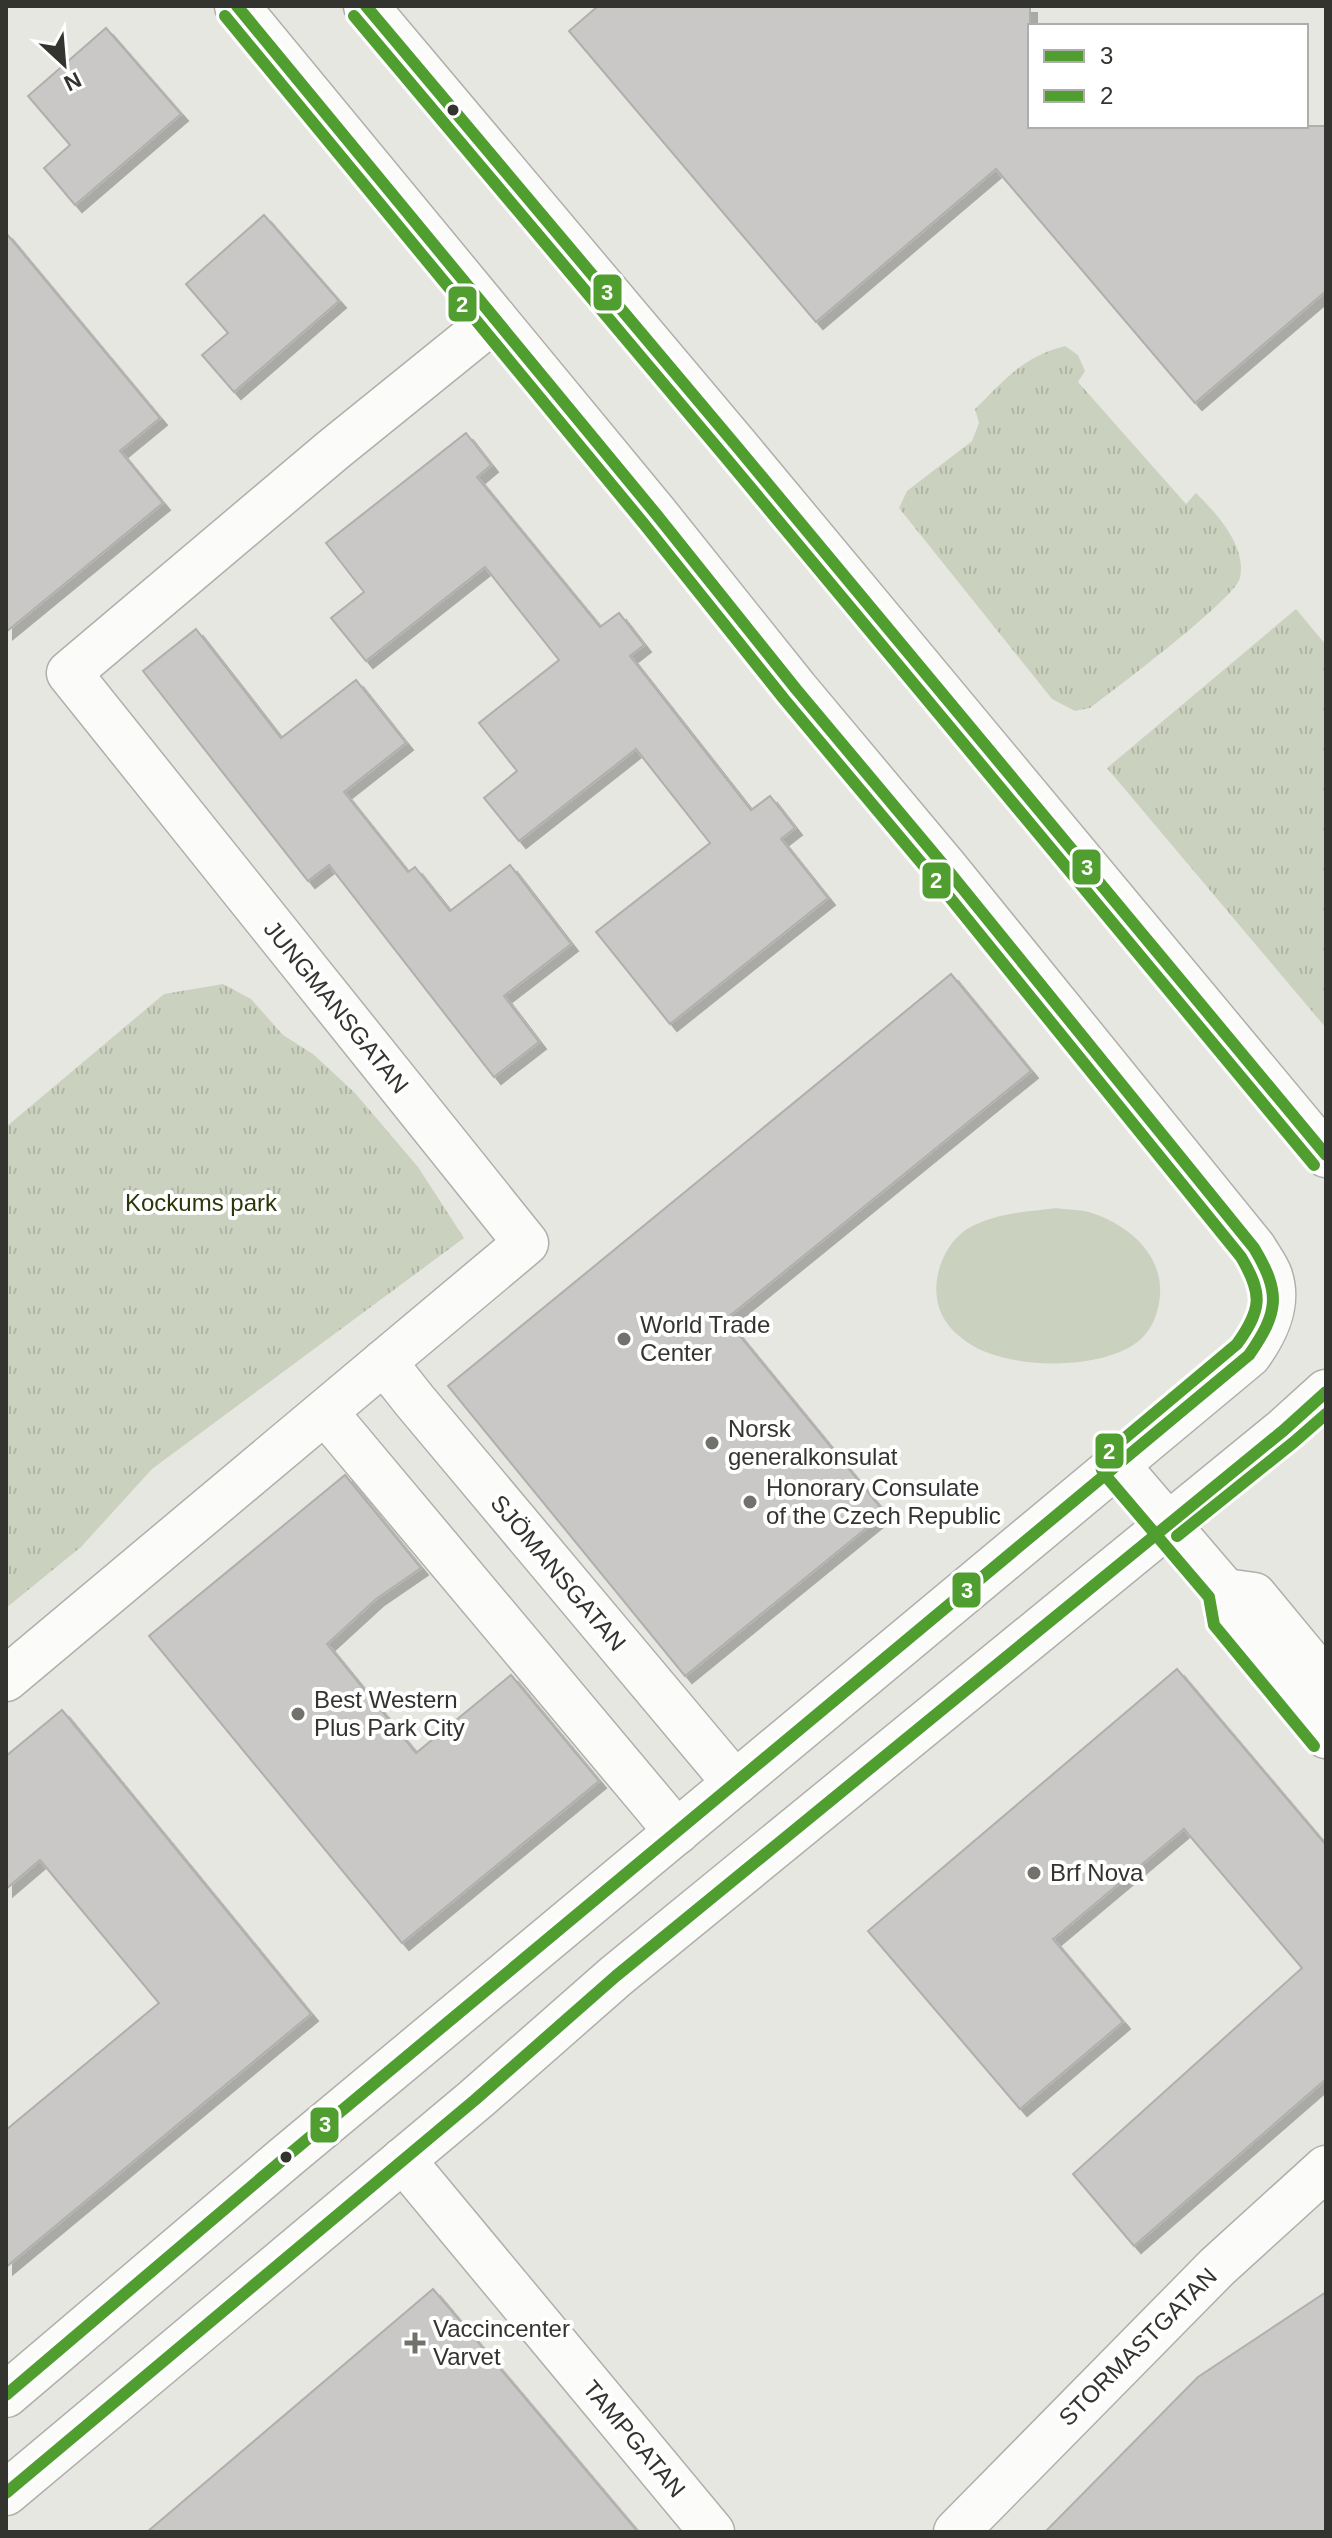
<svg xmlns="http://www.w3.org/2000/svg" width="1332" height="2538" font-family="Arial,sans-serif">
  <style>
    .green { fill: #cbd1bf }
    .park { fill: url(#park-tufts) }
    .building { fill: #cac8c6; stroke: #b1afad; stroke-width: 2; filter: url(#shadow) }
    .lines { fill: none; stroke-linecap: round; stroke-linejoin: round }
    .minor-casing { stroke: #afafab; stroke-width: 47 }
    .minor { stroke: #fbfbfa; stroke-width: 44 }
    .bus-1-casing { stroke: #fff; stroke-width: 18 }
    .bus-2-casing { stroke: #fff; stroke-width: 18 }
    .bus-1 { stroke: #509e2f; stroke-width: 12 }
    .bus-2 { stroke: #509e2f; stroke-width: 12 }
    .bus-dot { fill: #33332f; stroke: #fff; stroke-width: 3 }
    .poi-dot { fill: #72726d; stroke: #fff; stroke-width: 3 }
    .labels { text-anchor: middle; stroke-width: 8; stroke-linejoin: round; paint-order: stroke }
    .street-label { font-size: 24px; fill: #33332f; stroke: #fff }
    .park-label { font-size: 24px; fill: #2a3708; stroke: #fff }
    .poi-label { font-size: 24px; fill: #33332f; stroke: #fff; text-anchor: start }
    .line-badge { stroke: #fff; stroke-width: 3 }
    .badge-label { font-size: 22px; text-anchor: middle; font-weight: bold; fill: #fff }
  </style>
  <defs>
    <pattern id="park-tufts" width="24" height="20" patternUnits="userSpaceOnUse" patternTransform="scale(2)"><rect width="24" height="20" fill="#cbd1bf"/><path d="M3 7l-1-3M5 7V3M7 7l1-3M15 17l-1-3M17 17v-4M19 17l1-3" fill="none" stroke="#afb4a4"/></pattern>
    <filter id="shadow"><feDropShadow dx="7" dy="7" stdDeviation="0" flood-color="#0004"/></filter>
  </defs>
  <rect width="100%" height="100%" fill="#e7e7e1"/>
  <path class="green" d="M1056,1208C1067,1210 1081,1209 1092,1213C1128,1225 1163,1254 1160,1295C1159,1311 1153,1328 1141,1339C1105,1372 1005,1370 967,1342C957,1335 948,1327 942,1315C928,1287 941,1246 967,1229C994,1213 1026,1212 1056,1208Z"/>
  <g class="park">
    <path d="M1065,346L1078,355L1085,371L1078,382L1186,504L1196,493C1217,514 1247,546 1240,578C1234,600 1115,689 1090,708L1075,711L1052,699L899,508L907,491L972,441L979,423L975,409C1005,380 1022,357 1065,346Z"/>
    <path d="M1296,609L1326,645V1028L1107,768Z"/>
    <path d="M223,984L251,999L283,1035L313,1054L355,1093L418,1167L464,1238L152,1469L81,1547L6,1608V1127L164,994Z"/>
  </g>
  <g class="building">
    <path d="M598,6H1030V126H1326V291L1195,403L996,169L816,322L569,31Z"/>
    <path d="M106,28L181,114L75,205L44,168L70,145L28,96Z"/>
    <path d="M264,215L339,301L234,392L202,355L228,333L186,284Z"/>
    <path d="M6,233L160,418L120,451L163,503L6,632Z"/>
    <path d="M466,433L491,465L477,477L600,627L619,613L644,645L630,656L751,810L770,796L795,828L781,839L828,898L670,1024L596,932L710,843L636,749L519,841L484,798L517,771L479,723L559,660L485,567L366,661L331,618L364,592L326,543Z"/>
    <path d="M196,629L281,738L356,680L406,743L344,792L408,872L415,867L450,911L510,865L571,944L504,996L539,1042L494,1077L329,865L308,881L143,671Z"/>
    <path d="M951,974L1031,1071L726,1319L885,1513L685,1676L448,1386Z"/>
    <path d="M345,1475L421,1568L376,1599L327,1644L416,1753L511,1675L599,1781L402,1943L149,1636Z"/>
    <path d="M1177,1669L1326,1845V2079L1134,2246L1073,2174L1302,1968L1279,1941L1184,1829L1053,1939L1123,2022L1020,2109L868,1931Z"/>
    <path d="M62,1710L311,2014L6,2267V2130L159,2003L40,1860L6,1889V1756Z"/>
    <path d="M433,2289L638,2532H147Z"/>
    <path d="M1326,2292V2532H1045L1198,2377Z"/>
  </g>
  <g class="lines">
    <g class="minor-casing">
      <g id="minor">
        <path d="M366,6L738,448L1326,1155"/>
        <path d="M384,1362L414,1400L735,1783"/>
        <path d="M325,1412L677,1832"/>
        <path d="M1117,1465L1225,1591L1227,1616L1326,1736"/>
        <path d="M1225,1591L1254,1595L1326,1682"/>
        <path d="M6,1679L526,1243L69,673L333,450L495,319"/>
        <path d="M403,2160L712,2532"/>
        <path d="M6,2395L286,2157L1249,1355C1265,1333 1280,1305 1270,1276C1267,1267 1259,1257 1254,1248L946,868L796,689L656,514L237,6"/>
        <path d="M6,2493L476,2099L616,1976L1284,1430L1326,1392"/>
        <path d="M956,2532L1217,2267L1326,2168"/>
      </g>
    </g>
    <use href="#minor" class="minor"/>
    <g class="bus-1-casing">
      <g id="bus-1">
        <path d="M366,6L738,448L1326,1155"/>
        <path d="M6,2395L286,2157L1249,1355C1279,1312 1281,1293 1254,1248L946,868L796,689L656,514L237,6"/>
        <path d="M6,2493L476,2099L616,1976L1284,1430L1326,1392"/>
      </g>
    </g>
    <g class="bus-2-casing">
      <g id="bus-2">
        <path d="M225,16L644,524L784,699L934,878L1241,1257C1263,1294 1262,1309 1237,1344L1107,1453C1100,1460 1099,1467 1105,1475L1209,1597L1214,1625L1314,1746"/>
        <path d="M354,16L726,458L1314,1165"/>
        <path d="M1177,1536L1294,1442L1326,1414"/>
      </g>
    </g>
    <use href="#bus-1" class="bus-1"/>
    <use href="#bus-2" class="bus-2"/>
  </g>
  <g class="bus-dot">
    <circle cx="453" cy="110" r="7"/>
    <circle cx="286" cy="2157" r="7"/>
  </g>
  <g class="poi-dot">
    <circle cx="624" cy="1339" r="8"/>
    <circle cx="712" cy="1443" r="8"/>
    <circle cx="750" cy="1502" r="8"/>
    <circle cx="298" cy="1714" r="8"/>
    <circle cx="1034" cy="1873" r="8"/>
    <path d="M411 2331h8v8h8v8h-8v8h-8v-8h-8v-8h8z"/>
  </g>
  <g class="labels">
    <g class="street-label">
      <text transform="translate(336 1007) rotate(51)" y="8">JUNGMANSGATAN</text>
      <text transform="translate(558 1573) rotate(50)" y="8">SJÖMANSGATAN</text>
      <text transform="translate(1138 2347) rotate(-45)" y="8">STORMASTGATAN</text>
      <text transform="translate(634 2439) rotate(50)" y="8">TAMPGATAN</text>
    </g>
    <g class="park-label">
      <text x="201" y="1211">Kockums park</text>
    </g>
    <g class="poi-label">
      <text x="640" y="1333">World Trade<tspan x="640" dy="28">Center</tspan></text>
      <text x="728" y="1437">Norsk<tspan x="728" dy="28">generalkonsulat</tspan></text>
      <text x="766" y="1496">Honorary Consulate<tspan x="766" dy="28">of the Czech Republic</tspan></text>
      <text x="314" y="1708">Best Western<tspan x="314" dy="28">Plus Park City</tspan></text>
      <text x="1050" y="1881">Brf Nova</text>
      <text x="433" y="2337">Vaccincenter<tspan x="433" dy="28">Varvet</tspan></text>
    </g>
  </g>
  <g class="line-badge">
    <rect x="592" y="273" width="31" height="39" rx="8" fill="#509e2f"/>
    <rect x="447" y="285" width="31" height="38" rx="8" fill="#509e2f"/>
    <rect x="1071" y="848" width="31" height="38" rx="8" fill="#509e2f"/>
    <rect x="921" y="861" width="31" height="39" rx="8" fill="#509e2f"/>
    <rect x="1094" y="1432" width="31" height="38" rx="8" fill="#509e2f"/>
    <rect x="951" y="1571" width="31" height="38" rx="8" fill="#509e2f"/>
    <rect x="309" y="2106" width="31" height="38" rx="8" fill="#509e2f"/>
  </g>
  <g class="badge-label">
    <text x="607" y="300">3</text>
    <text x="462" y="312">2</text>
    <text x="1087" y="875">3</text>
    <text x="936" y="888">2</text>
    <text x="1109" y="1459">2</text>
    <text x="967" y="1598">3</text>
    <text x="325" y="2132">3</text>
  </g>
  <rect width="1332" height="2538" fill="none" stroke="#33332f" stroke-width="16"/>
  <rect x="1028" y="24" width="280" height="104" fill="#ffffff" stroke="#adadac" stroke-width="2"/>
  <rect x="1044" y="50" width="40" height="12" fill="#509e2f" stroke="#adadac" stroke-width="2"/>
  <text x="1100" y="64" font-size="24" fill="#33332f">3</text>
  <rect x="1044" y="90" width="40" height="12" fill="#509e2f" stroke="#adadac" stroke-width="2"/>
  <text x="1100" y="104" font-size="24" fill="#33332f">2</text>
  <g transform="translate(64 64) rotate(154)" stroke="#ffffff" stroke-width="6" paint-order="stroke">
  <path d="M0-6L14 30L0 20L-14 30Z" fill="#33332f"/>
  <text y="-12" font-size="22" font-weight="bold" text-anchor="middle" fill="#33332f">N</text>
  </g>
</svg>
